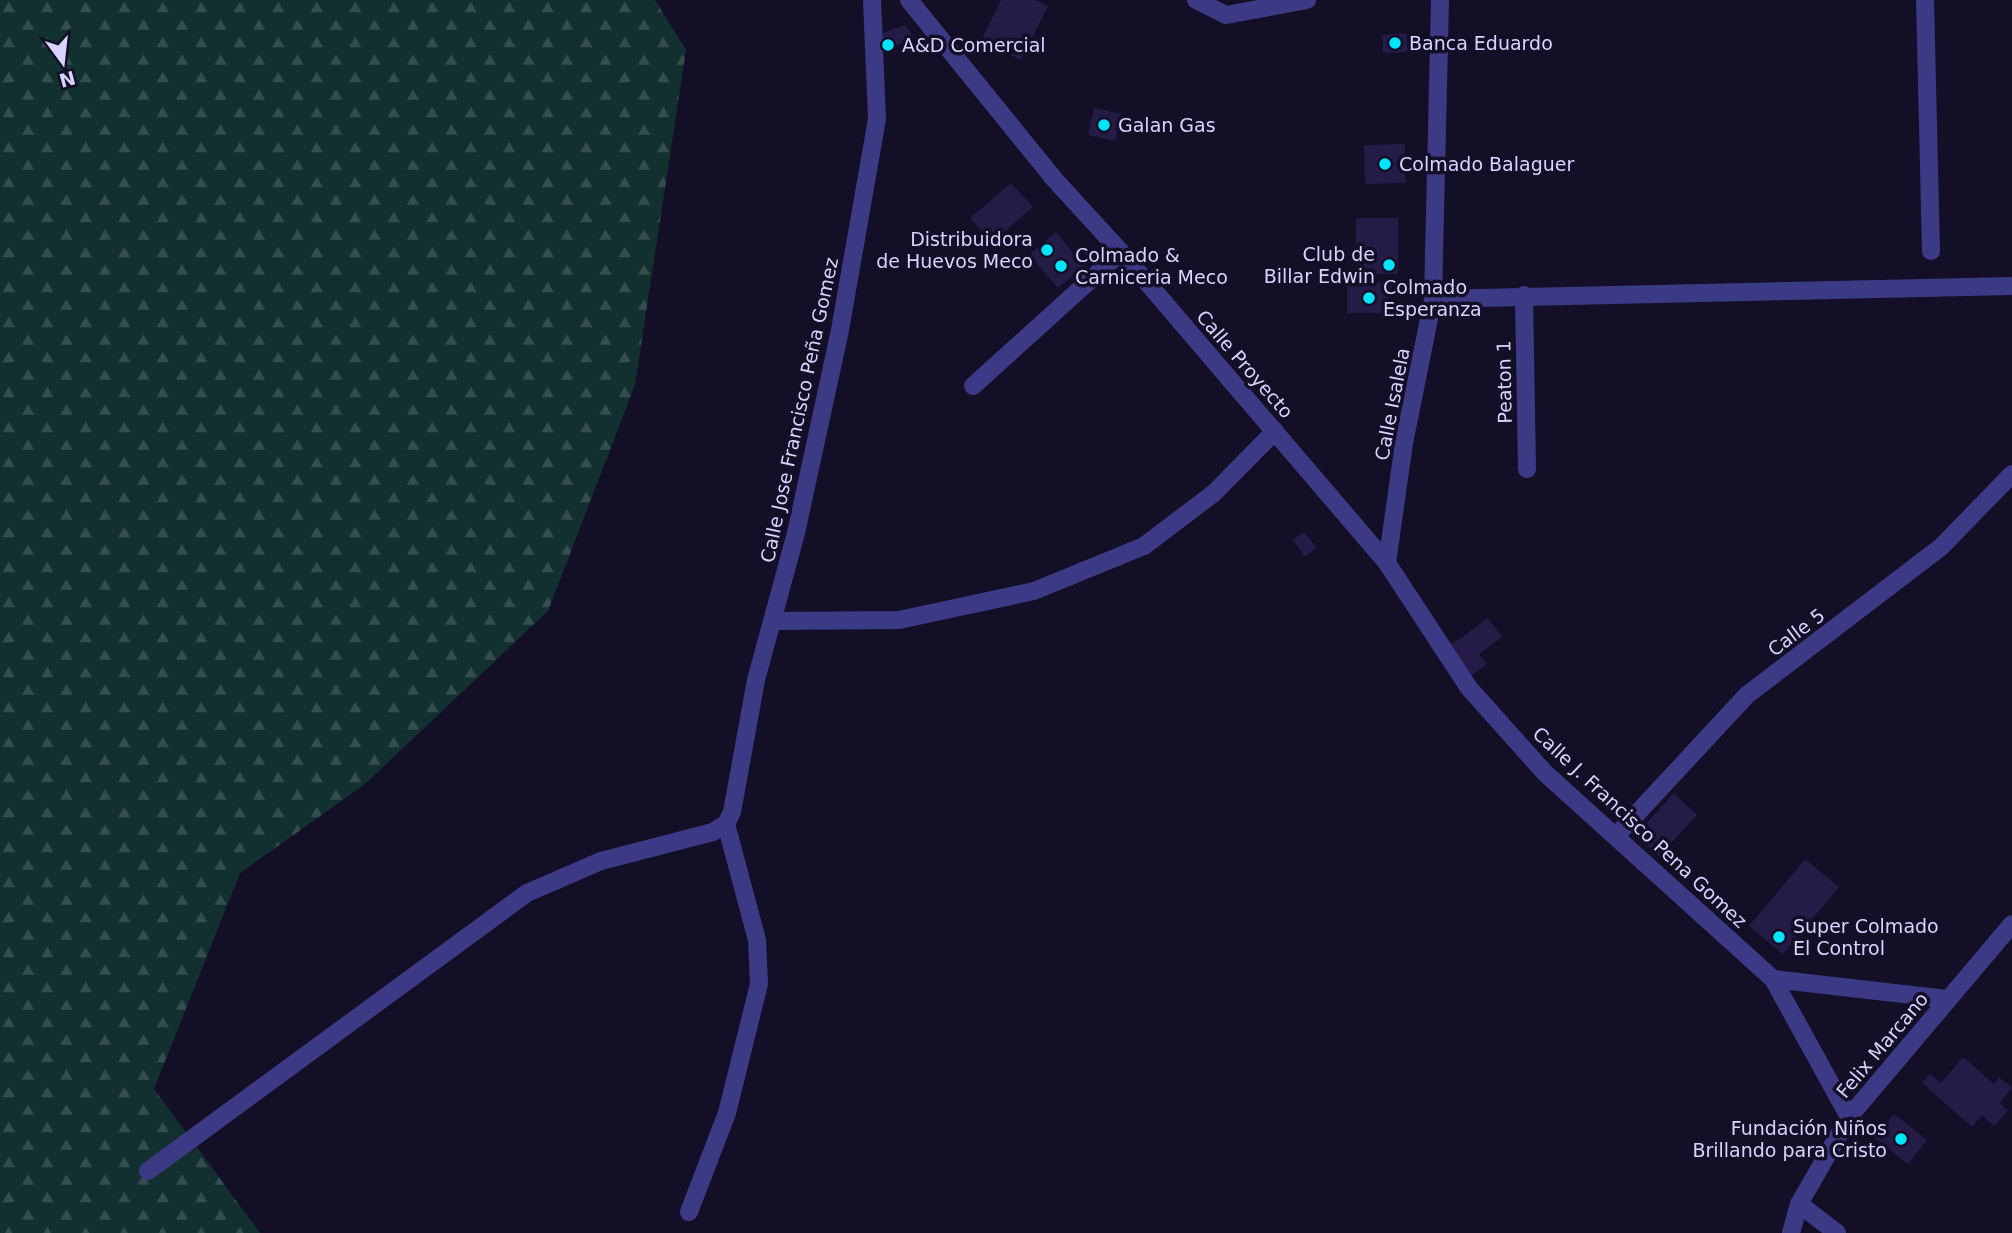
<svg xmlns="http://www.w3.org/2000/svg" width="2012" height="1233" font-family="'DejaVu Sans',sans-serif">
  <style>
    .forest { fill: url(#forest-firs) }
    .building { fill: #241b47 }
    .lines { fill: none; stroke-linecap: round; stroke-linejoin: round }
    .minor { stroke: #3d3a85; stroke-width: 18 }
    .poi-dot { fill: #00e5ff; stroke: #130f26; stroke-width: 2.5 }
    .labels { text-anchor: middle; stroke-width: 7; stroke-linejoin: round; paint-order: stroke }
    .poi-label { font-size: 19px; fill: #d9d4ff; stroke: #130f26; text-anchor: start }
    .street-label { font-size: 19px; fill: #d9d4ff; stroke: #130f26 }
  </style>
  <defs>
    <pattern id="forest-firs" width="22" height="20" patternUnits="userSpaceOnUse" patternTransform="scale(1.75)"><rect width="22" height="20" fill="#12302f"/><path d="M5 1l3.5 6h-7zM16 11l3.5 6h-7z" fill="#344d4e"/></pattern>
  </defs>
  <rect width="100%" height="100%" fill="#130f26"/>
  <path class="forest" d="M0,0H655L686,50L635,385L548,611L364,785L240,873L154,1089L260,1233H0Z"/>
  <g class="building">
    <path d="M1001,0H1036L1048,6L1021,60L981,41Z"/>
    <path d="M905,25L915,38L878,53L880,34Z"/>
    <path d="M1407,33L1408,52L1383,53L1382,35Z"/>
    <path d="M1094,108L1121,114L1115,141L1088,135Z"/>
    <path d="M1405,144V183L1365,184L1364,145Z"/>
    <path d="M1011,183L1033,207L992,242L970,218Z"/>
    <rect x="1356" y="218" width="42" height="56"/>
    <path d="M1056,232L1084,266L1058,288L1029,255Z"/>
    <path d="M1347,283H1392L1391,313H1347Z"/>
    <path d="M1304,532L1317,548L1305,557L1293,540Z"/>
    <path d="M1488,618L1502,637L1479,654L1487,664L1469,678L1447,648Z"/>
    <path d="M1674,793L1697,815L1659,856L1636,835Z"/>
    <path d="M1805,859L1839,887L1783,954L1749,926Z"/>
    <path d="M1963,1057L1994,1084L1999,1077L2012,1088L2000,1103L2008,1110L1994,1126L1982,1115L1972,1127L1922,1083L1930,1074L1941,1083Z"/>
    <path d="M1894,1114L1927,1140L1908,1164L1875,1138Z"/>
  </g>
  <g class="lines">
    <g class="minor">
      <path d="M909,0L1055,180L1121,252L1387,563L1469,688L1545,773L1773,979L1849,1117"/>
      <path d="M1196,0L1226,15L1307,0"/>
      <path d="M1925,0L1931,251"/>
      <path d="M1524,295L1527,469"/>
      <path d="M1433,299L2012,286"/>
      <path d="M973,386L1121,252"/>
      <path d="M1387,563L1404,443L1433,299L1440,0"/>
      <path d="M773,621L899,620L1034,591L1144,546L1214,493L1275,431"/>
      <path d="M726,824L732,812L756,680L796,533L840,330L877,119L872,0"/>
      <path d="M1616,836L1747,695L1941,547L2012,474"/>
      <path d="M1773,979L1947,999"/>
      <path d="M148,1171L527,893L601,861L713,832L726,824"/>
      <path d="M1799,1204L1837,1233"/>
      <path d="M689,1212L727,1113L759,984L757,940L726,824"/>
      <path d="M1791,1233L1799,1204L1849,1117L2012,924"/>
    </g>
  </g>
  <g class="poi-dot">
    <circle cx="1395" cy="43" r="7"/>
    <circle cx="888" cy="45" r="7"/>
    <circle cx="1104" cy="125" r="7"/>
    <circle cx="1385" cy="164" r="7"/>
    <circle cx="1047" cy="250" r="7"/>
    <circle cx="1389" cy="265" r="7"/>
    <circle cx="1061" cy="266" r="7"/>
    <circle cx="1369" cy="298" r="7"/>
    <circle cx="1779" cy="937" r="7"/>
    <circle cx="1901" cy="1139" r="7"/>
  </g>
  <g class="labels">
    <g class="poi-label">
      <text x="1409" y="50">Banca Eduardo</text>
      <text x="902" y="52">A&amp;D Comercial</text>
      <text x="1118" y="132">Galan Gas</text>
      <text x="1399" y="171">Colmado Balaguer</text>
      <text x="1033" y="246" text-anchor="end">Distribuidora<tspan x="1033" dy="22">de Huevos Meco</tspan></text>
      <text x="1375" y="261" text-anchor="end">Club de<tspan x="1375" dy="22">Billar Edwin</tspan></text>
      <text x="1075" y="262">Colmado &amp;<tspan x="1075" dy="22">Carniceria Meco</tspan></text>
      <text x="1383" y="294">Colmado<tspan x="1383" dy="22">Esperanza</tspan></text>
      <text x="1793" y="933">Super Colmado<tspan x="1793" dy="22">El Control</tspan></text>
      <text x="1887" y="1135" text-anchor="end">Fundación Niños<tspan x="1887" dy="22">Brillando para Cristo</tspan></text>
    </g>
    <g class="street-label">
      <text transform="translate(1245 364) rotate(49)" y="7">Calle Proyecto</text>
      <text transform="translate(1504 382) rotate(-91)" y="7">Peaton 1</text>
      <text transform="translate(1392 404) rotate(-79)" y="7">Calle Isalela</text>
      <text transform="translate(799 410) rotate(-78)" y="7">Calle Jose Francisco Peña Gomez</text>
      <text transform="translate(1796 632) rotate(-37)" y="7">Calle 5</text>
      <text transform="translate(1640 827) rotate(43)" y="7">Calle J. Francisco Pena Gomez</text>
      <text transform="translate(1882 1045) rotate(-50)" y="7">Felix Marcano</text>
    </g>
  </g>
  <g transform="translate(63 63) rotate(165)" stroke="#130f26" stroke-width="5" paint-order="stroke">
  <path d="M0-5L12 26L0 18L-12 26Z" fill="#d9d4ff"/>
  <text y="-10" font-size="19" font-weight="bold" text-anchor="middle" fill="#d9d4ff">N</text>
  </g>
</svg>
